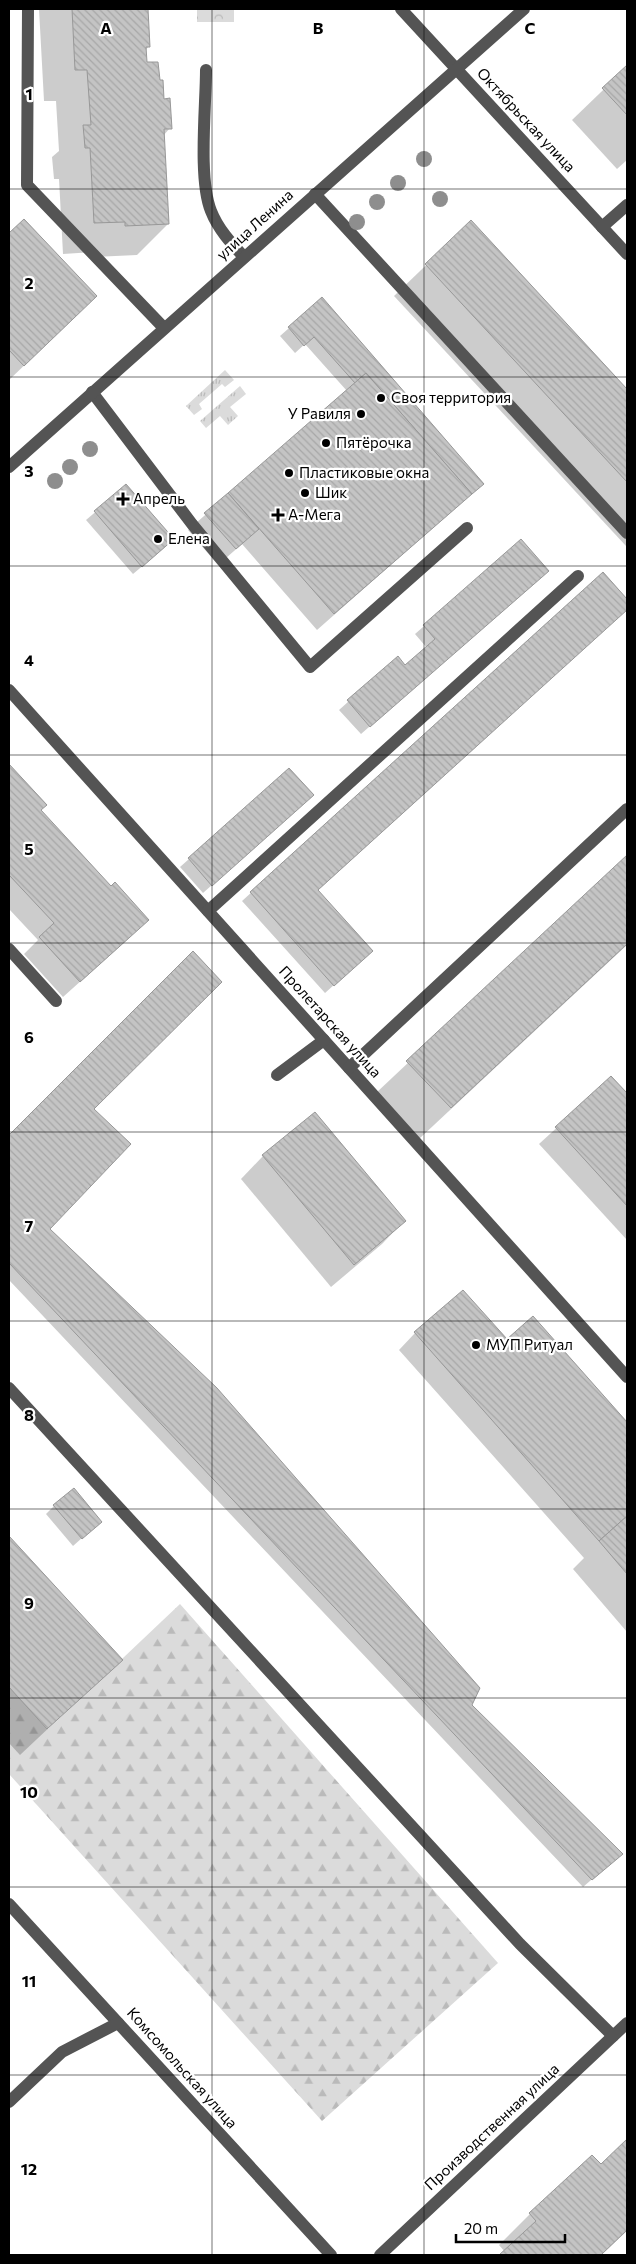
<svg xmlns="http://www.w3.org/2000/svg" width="636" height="2264" font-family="Commissioner,sans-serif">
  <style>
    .grass { fill: url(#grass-tufts) }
    .forest { fill: url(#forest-firs) }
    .park { fill: url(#park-crowns) }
    .shadow { fill: #0003 }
    .building { fill: url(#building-back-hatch); stroke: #989898 }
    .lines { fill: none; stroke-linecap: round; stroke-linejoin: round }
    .minor { stroke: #545454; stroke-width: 12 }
    .tree { fill: #8e8e8e }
    .grid { fill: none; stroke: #000; stroke-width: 1; stroke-opacity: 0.55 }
    .poi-dot { fill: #000; stroke: #fff; stroke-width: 2 }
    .labels { text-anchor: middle; stroke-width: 4.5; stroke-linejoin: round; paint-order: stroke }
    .street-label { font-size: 15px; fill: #000; stroke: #fff }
    .poi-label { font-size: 15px; fill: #000; stroke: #fff; text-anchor: start }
    .grid-label { font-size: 16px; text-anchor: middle; font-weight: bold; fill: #000; stroke: #fff; stroke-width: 4.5; stroke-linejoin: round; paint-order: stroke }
  </style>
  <defs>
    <pattern id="grass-tufts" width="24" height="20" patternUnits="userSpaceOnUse" patternTransform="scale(1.25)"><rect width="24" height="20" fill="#dbdbdb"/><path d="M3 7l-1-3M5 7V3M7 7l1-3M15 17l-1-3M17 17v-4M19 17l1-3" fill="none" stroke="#bababa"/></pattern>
    <pattern id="forest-firs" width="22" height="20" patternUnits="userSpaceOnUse" patternTransform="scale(1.25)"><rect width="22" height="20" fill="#dbdbdb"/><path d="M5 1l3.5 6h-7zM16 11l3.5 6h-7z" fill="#bababa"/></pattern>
    <pattern id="park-crowns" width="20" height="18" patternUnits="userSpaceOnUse" patternTransform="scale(1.25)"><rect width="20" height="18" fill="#dbdbdb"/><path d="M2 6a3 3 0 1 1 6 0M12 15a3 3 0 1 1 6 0" fill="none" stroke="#bababa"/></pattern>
    <pattern id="building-back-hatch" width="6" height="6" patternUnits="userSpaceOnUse" patternTransform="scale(1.25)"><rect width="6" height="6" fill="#c4c4c4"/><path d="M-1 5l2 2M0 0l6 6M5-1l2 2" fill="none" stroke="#a7a7a7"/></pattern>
  </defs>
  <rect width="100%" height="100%" fill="#fff"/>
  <g class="grass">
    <path d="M225,370L234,380L225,387L222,384L199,404L202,409L194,415L186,406Z"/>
    <path d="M240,386L246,394L230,407L238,416L228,425L220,416L206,428L200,421Z"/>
  </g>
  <path class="forest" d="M180,1604L498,1963L322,2121L9,1774V1687L48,1729Z"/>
  <rect class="park" x="197" y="9" width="37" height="13"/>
  <g class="shadow">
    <path d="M39,9H147L149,46L145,51V63L162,100L170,128L163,136L168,224L137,255L94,257V252L63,254L59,179H54L52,157L59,151L56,101H44Z"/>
    <path d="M627,67V160L617,169L572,120Z"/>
    <path d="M24,221L79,313L9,380V235Z"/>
    <path d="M471,222L627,390L626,546L394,296Z"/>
    <path d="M322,299L462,502L317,630L242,544L218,565L188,530L347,391L305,344L295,353L280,336Z"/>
    <path d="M126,486L164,548L133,574L86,520Z"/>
    <path d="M521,541L539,579L361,734L339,710L397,658L405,667L427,648L415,634Z"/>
    <path d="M603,574L627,601V609L317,891L363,959L325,993L242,901Z"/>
    <path d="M9,765L45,804L39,810L131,936L63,997L24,954L38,940L9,909Z"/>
    <path d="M289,770L303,804L203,893L180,867Z"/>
    <path d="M627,857V945L419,1139L376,1093Z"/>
    <path d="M193,952L93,1109L49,1229L470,1705L612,1862L583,1887L9,1280V1137Z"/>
    <path d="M611,1078L627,1095V1240L539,1144Z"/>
    <path d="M263,1156L404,1221L382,1244L331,1287L241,1179Z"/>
    <path d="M533,1318L627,1424V1632L573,1569L584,1558L399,1350L415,1333L507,1341Z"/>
    <path d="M54,1506L100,1522L73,1546L46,1514Z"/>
    <path d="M9,1538L121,1660L20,1755L9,1743Z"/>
    <path d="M627,2141V2231L601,2255H501L505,2252L499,2245L530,2214L601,2166Z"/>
  </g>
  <g class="building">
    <path d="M72,9H148L150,47H146L147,62H158L160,80H163L164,99L170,98L172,129H164L169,224L125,226V222L94,223L90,148H85L84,136L83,125H91L87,70H75Z"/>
    <path d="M627,65V115L602,88Z"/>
    <path d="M24,219L97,296L24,366L9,350V233Z"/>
    <path d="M471,220L627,389V482L425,264Z"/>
    <path d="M322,297L484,484L472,494L366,373L355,383L314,337L304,346L288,327Z"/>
    <path d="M366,373L472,494L334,614L228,493Z"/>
    <path d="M126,484L174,539L142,567L94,511Z"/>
    <path d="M228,493L259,529L236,549L204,513Z"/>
    <path d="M521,539L549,571L370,727L347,700L398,656L405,665L435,639L423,625Z"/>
    <path d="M603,572L627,599V610L318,890L373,951L334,986L250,892Z"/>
    <path d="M9,764L47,805L41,810L111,886L115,882L149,920L80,982L39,937L54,923L9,875Z"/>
    <path d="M289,768L314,795L212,886L188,858Z"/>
    <path d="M627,855V944L451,1108L406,1061Z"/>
    <path d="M193,951L222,982L94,1109L131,1144L50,1229L217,1388L480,1688L472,1705L623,1854L592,1880L9,1263V1135Z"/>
    <path d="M611,1076L627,1093V1206L555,1127Z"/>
    <path d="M315,1112L406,1221L354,1265L262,1155Z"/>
    <path d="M463,1290L507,1339L533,1316L627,1422V1516L599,1541L414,1332Z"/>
    <path d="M74,1488L102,1522L82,1539L53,1505Z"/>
    <path d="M627,1516V1574L599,1541Z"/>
    <path d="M9,1536L123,1660L47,1729L9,1687Z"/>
    <path d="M627,2139V2230L601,2255H499L536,2221L529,2213L592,2155L601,2164Z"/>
  </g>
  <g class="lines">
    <g class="minor">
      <path d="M28,9L27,185L164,328"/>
      <path d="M401,9L627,254"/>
      <path d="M206,70C206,106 198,179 211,211C218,229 231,243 244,257"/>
      <path d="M315,194L627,533"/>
      <path d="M602,227L627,205"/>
      <path d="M92,392L192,524L310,667L467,528"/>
      <path d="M9,467L524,9"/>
      <path d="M9,690L627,1377"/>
      <path d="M208,911L578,576"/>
      <path d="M9,949L56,1001"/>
      <path d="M349,1068L627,809"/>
      <path d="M277,1075L324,1040"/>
      <path d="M9,1388L520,1944L613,2036"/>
      <path d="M9,1904L331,2255"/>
      <path d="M9,2102L62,2052L118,2023"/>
      <path d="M380,2255L627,2023"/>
    </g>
  </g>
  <g class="tree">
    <circle cx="424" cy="159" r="8"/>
    <circle cx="398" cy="183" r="8"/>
    <circle cx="440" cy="199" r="8"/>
    <circle cx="377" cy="202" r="8"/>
    <circle cx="357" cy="222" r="8"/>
    <circle cx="90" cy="449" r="8"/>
    <circle cx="70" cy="467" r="8"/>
    <circle cx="55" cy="481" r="8"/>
  </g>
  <path class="grid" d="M212,9V2255M424,9V2255M9,189H627M9,377H627M9,566H627M9,755H627M9,943H627M9,1132H627M9,1321H627M9,1509H627M9,1698H627M9,1887H627M9,2075H627"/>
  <g class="poi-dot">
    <circle cx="381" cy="398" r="5"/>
    <circle cx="361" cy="414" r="5"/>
    <circle cx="326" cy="443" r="5"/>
    <circle cx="289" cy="473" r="5"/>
    <circle cx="305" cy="493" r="5"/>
    <path d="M120.5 491.5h5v5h5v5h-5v5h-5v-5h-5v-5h5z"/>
    <path d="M275.5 507.5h5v5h5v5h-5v5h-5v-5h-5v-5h5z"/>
    <circle cx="158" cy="539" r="5"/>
    <circle cx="476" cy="1345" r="5"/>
  </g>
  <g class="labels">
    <g class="street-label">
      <text transform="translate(526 120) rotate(47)" y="5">Октябрьская улица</text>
      <text transform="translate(255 225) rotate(-42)" y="5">улица Ленина</text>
      <text transform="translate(330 1022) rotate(48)" y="5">Пролетарская улица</text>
      <text transform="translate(182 2068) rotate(48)" y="5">Комсомольская улица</text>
      <text transform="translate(492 2127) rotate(-43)" y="5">Производственная улица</text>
    </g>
    <g class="poi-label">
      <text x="391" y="403">Своя территория</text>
      <text x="351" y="419" text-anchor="end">У Равиля</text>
      <text x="336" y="448">Пятёрочка</text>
      <text x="299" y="478">Пластиковые окна</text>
      <text x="315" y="498">Шик</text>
      <text x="133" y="504">Апрель</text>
      <text x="288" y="520">А-Мега</text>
      <text x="168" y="544">Елена</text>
      <text x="486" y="1350">МУП Ритуал</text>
    </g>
  </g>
  <g class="grid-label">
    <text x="106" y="34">A</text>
    <text x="318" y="34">B</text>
    <text x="530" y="34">C</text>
    <text x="29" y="100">1</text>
    <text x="29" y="289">2</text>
    <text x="29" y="477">3</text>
    <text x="29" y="666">4</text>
    <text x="29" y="855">5</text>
    <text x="29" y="1043">6</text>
    <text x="29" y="1232">7</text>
    <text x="29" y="1421">8</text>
    <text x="29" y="1609">9</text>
    <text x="29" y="1798">10</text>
    <text x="29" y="1987">11</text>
    <text x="29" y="2175">12</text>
  </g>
  <rect width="636" height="2264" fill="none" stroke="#000000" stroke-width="20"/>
  <path d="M456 2234v8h109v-8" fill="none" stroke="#000000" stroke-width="2.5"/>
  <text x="464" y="2234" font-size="15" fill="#000000" stroke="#ffffff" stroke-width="4" paint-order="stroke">20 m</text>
</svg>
